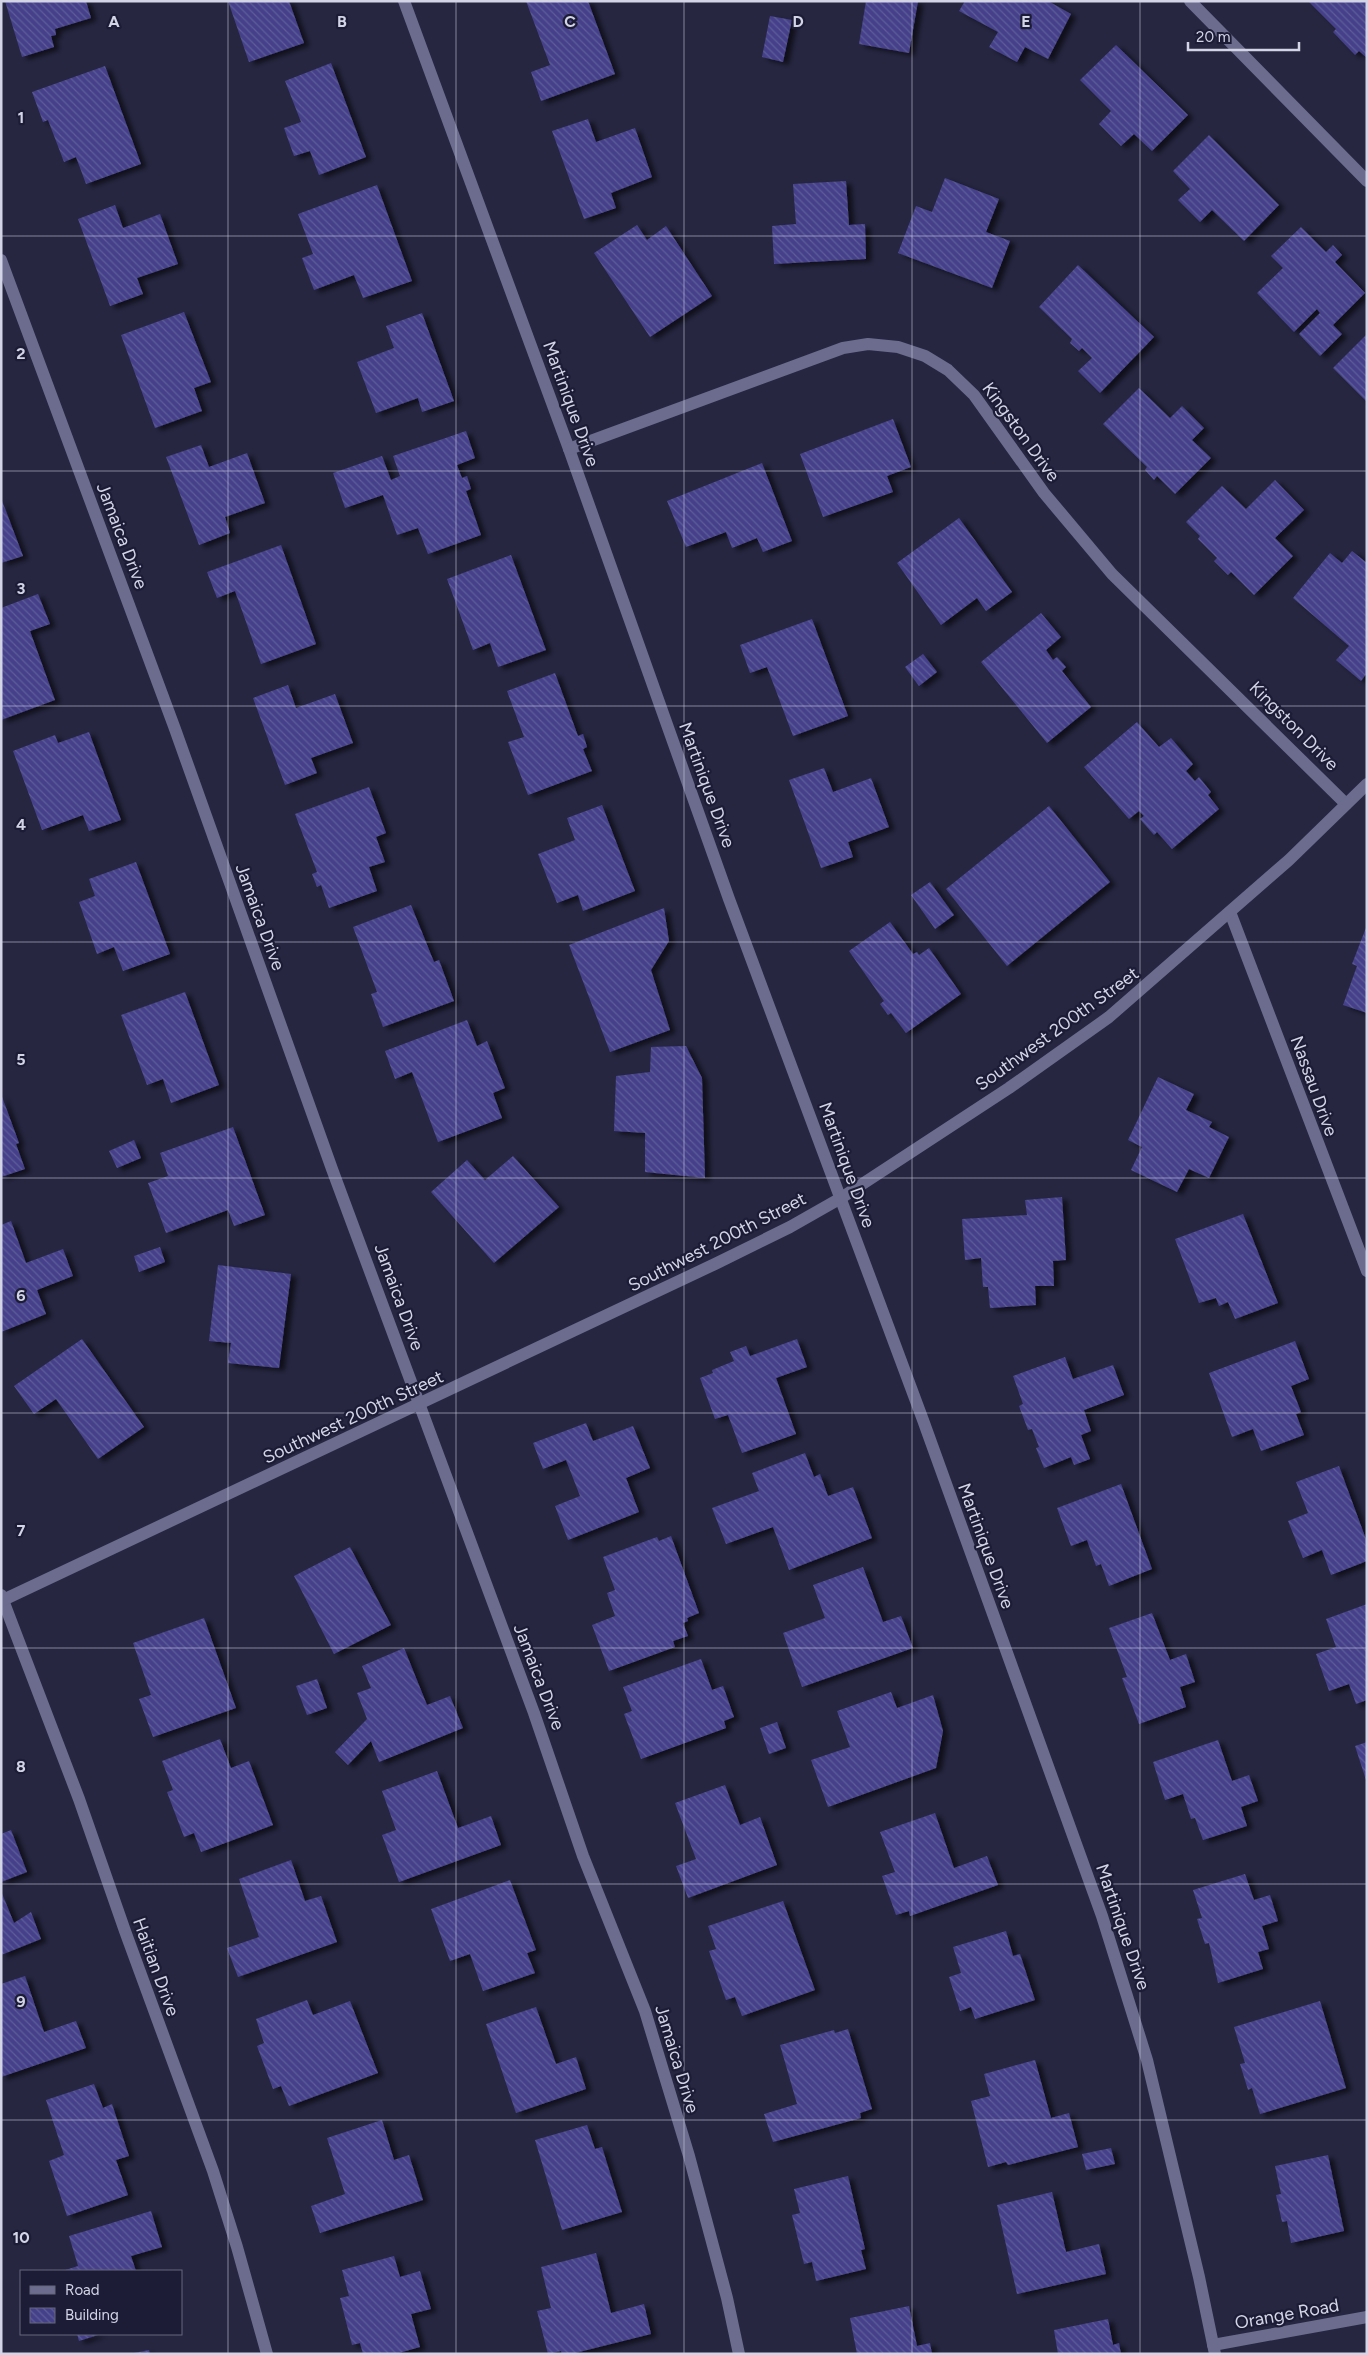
<svg xmlns="http://www.w3.org/2000/svg" width="1368" height="2355" font-family="Figtree,sans-serif">
  <style>
    .building { fill: url(#building-back-hatch); filter: url(#shadow) }
    .lines { fill: none; stroke-linecap: round; stroke-linejoin: round }
    .minor { stroke: #6b6c8e; stroke-width: 12 }
    .grid { fill: none; stroke: #d3d4e6; stroke-width: 1; stroke-opacity: 0.55 }
    .labels { text-anchor: middle; stroke-width: 4.5; stroke-linejoin: round; paint-order: stroke }
    .street-label { font-size: 18px; fill: #d3d4e6; stroke: #1d1c36 }
    .grid-label { font-size: 16px; text-anchor: middle; font-weight: bold; fill: #d3d4e6; stroke: #1d1c36; stroke-width: 4.5; stroke-linejoin: round; paint-order: stroke }
  </style>
  <defs>
    <pattern id="building-back-hatch" width="6" height="6" patternUnits="userSpaceOnUse" patternTransform="scale(1.25)"><rect width="6" height="6" fill="#454189"/><path d="M-1 5l2 2M0 0l6 6M5-1l2 2" fill="none" stroke="#5f5c9a"/></pattern>
    <filter id="shadow"><feDropShadow dx="5.5" dy="3" stdDeviation="2.5" flood-color="#0009"/></filter>
  </defs>
  <rect width="100%" height="100%" fill="#262641"/>
  <g class="building">
    <path d="M5,1H86L91,18L55,29L56,35L51,36L54,47L22,57Z"/>
    <path d="M228,1H289L304,43L249,62Z"/>
    <path d="M526,1H588L615,74L541,101L531,72L550,65Z"/>
    <path d="M866,1H918L909,53L859,44Z"/>
    <path d="M965,1H1048L1071,14L1048,59L1025,47L1017,62L989,47L998,32L959,11Z"/>
    <path d="M1308,1H1367V58L1359,51L1355,55L1333,32L1336,29Z"/>
    <path d="M770,16L792,20L783,62L762,57Z"/>
    <path d="M1116,45L1188,115L1152,151L1134,134L1121,146L1099,124L1111,111L1080,80Z"/>
    <path d="M331,63L366,157L319,175L310,151L294,156L284,128L301,122L285,81Z"/>
    <path d="M105,66L141,164L86,184L76,157L64,162L48,120L43,122L32,92Z"/>
    <path d="M588,119L596,142L635,128L652,177L611,193L616,208L584,219L552,131Z"/>
    <path d="M1209,135L1279,205L1244,241L1212,210L1200,222L1178,200L1190,189L1173,171Z"/>
    <path d="M945,178L999,199L986,232L1010,241L992,288L898,253L916,206L932,212Z"/>
    <path d="M846,181L849,225L865,224L866,259L774,264L772,226L796,224L793,184Z"/>
    <path d="M377,185L412,281L363,298L354,275L314,290L302,258L313,254L298,214Z"/>
    <path d="M115,205L123,228L160,214L178,264L137,278L143,294L110,306L78,219Z"/>
    <path d="M637,225L647,240L666,226L712,296L650,337L594,253Z"/>
    <path d="M1301,227L1326,252L1333,245L1342,255L1335,262L1365,293L1333,325L1342,334L1320,356L1299,334L1320,313L1317,309L1294,332L1257,293L1283,268L1271,256Z"/>
    <path d="M1078,265L1154,337L1100,393L1078,371L1092,358L1082,348L1079,351L1070,343L1072,339L1039,307Z"/>
    <path d="M184,312L211,382L194,388L202,411L155,428L121,335Z"/>
    <path d="M422,313L454,401L422,412L418,398L376,413L357,362L394,348L386,326Z"/>
    <path d="M1367,334V402L1333,368Z"/>
    <path d="M1139,388L1170,418L1182,406L1204,428L1192,440L1211,458L1175,494L1157,476L1154,480L1145,470L1147,467L1103,424Z"/>
    <path d="M893,419L911,467L887,476L893,492L823,517L800,454Z"/>
    <path d="M466,431L475,458L457,465L462,478L467,476L471,489L466,491L481,535L428,554L418,528L397,535L383,495L345,508L333,473L382,456L391,480L400,476L393,456Z"/>
    <path d="M201,445L209,467L247,453L265,503L225,517L230,533L199,545L166,457Z"/>
    <path d="M762,463L792,541L763,552L757,538L732,548L726,532L686,547L667,501Z"/>
    <path d="M1275,480L1304,510L1275,538L1293,556L1254,595L1231,572L1228,575L1214,561L1217,558L1198,539L1200,536L1186,522L1222,486L1246,509Z"/>
    <path d="M1,498L23,556L1,563Z"/>
    <path d="M959,518L1012,592L986,611L977,598L941,625L897,563Z"/>
    <path d="M281,545L316,644L261,664L235,591L217,598L207,572Z"/>
    <path d="M1352,551L1367,563V673L1361,681L1336,660L1349,646L1293,598L1330,553L1342,563Z"/>
    <path d="M511,555L546,650L498,667L490,643L473,650L447,579Z"/>
    <path d="M38,594L50,624L30,631L55,700L1,720V608Z"/>
    <path d="M1041,613L1061,637L1046,650L1053,660L1057,657L1066,667L1062,671L1091,707L1047,743L981,662Z"/>
    <path d="M812,619L848,716L793,736L767,667L750,673L740,645Z"/>
    <path d="M923,654L937,672L919,686L905,667Z"/>
    <path d="M555,673L578,736L583,734L587,747L583,749L592,771L528,795L508,742L524,737L507,691Z"/>
    <path d="M288,685L296,708L335,694L353,743L311,758L317,773L285,785L253,698Z"/>
    <path d="M1137,722L1159,747L1171,738L1193,764L1186,771L1195,781L1199,777L1211,792L1208,795L1219,809L1172,849L1157,832L1154,835L1140,819L1144,816L1139,811L1129,819L1084,767Z"/>
    <path d="M89,732L121,820L89,831L83,815L42,830L13,751L55,735L58,743Z"/>
    <path d="M824,768L833,792L871,778L889,827L848,842L853,857L821,868L789,780Z"/>
    <path d="M369,787L386,833L376,837L385,862L369,867L377,891L329,908L321,885L317,887L312,874L317,872L295,814Z"/>
    <path d="M602,805L635,891L583,911L578,895L557,903L538,854L575,840L567,818Z"/>
    <path d="M1049,806L1110,882L1007,966L946,889Z"/>
    <path d="M136,862L170,954L123,971L114,947L97,954L79,902L95,896L89,879Z"/>
    <path d="M930,882L954,915L935,929L911,895Z"/>
    <path d="M411,905L434,962L439,960L454,1001L383,1027L371,994L377,992L353,927Z"/>
    <path d="M664,908L669,941L651,970L670,1030L610,1052L569,945Z"/>
    <path d="M890,922L913,954L917,952L919,955L929,948L961,994L906,1033L891,1013L888,1015L880,1004L884,1001L849,951Z"/>
    <path d="M1367,925V1013L1343,1005L1357,966L1352,964Z"/>
    <path d="M185,992L219,1085L171,1103L163,1079L147,1085L121,1015Z"/>
    <path d="M467,1020L477,1046L487,1041L505,1088L493,1093L502,1118L438,1142L412,1072L395,1079L385,1051Z"/>
    <path d="M686,1046L702,1078L705,1178L645,1172V1133L614,1131L616,1076L650,1072L651,1047Z"/>
    <path d="M1158,1077L1194,1094L1186,1110L1212,1122L1209,1127L1229,1137L1209,1178L1189,1169L1177,1192L1131,1170L1142,1147L1128,1140Z"/>
    <path d="M1,1094L19,1143L16,1144L25,1169L1,1177Z"/>
    <path d="M233,1127L265,1215L234,1226L228,1210L166,1233L148,1183L168,1176L160,1153Z"/>
    <path d="M134,1140L141,1158L117,1168L109,1151Z"/>
    <path d="M513,1156L559,1207L494,1263L431,1192L467,1160L485,1180Z"/>
    <path d="M1062,1197L1066,1260L1053,1261L1054,1286H1035L1036,1305L990,1308L988,1287H983L981,1258L965,1260L962,1219L1027,1215L1025,1200Z"/>
    <path d="M1243,1214L1278,1303L1235,1319L1228,1302L1219,1306L1216,1298L1199,1303L1175,1239Z"/>
    <path d="M11,1221L26,1263L63,1249L73,1276L37,1290L46,1314L1,1332V1225Z"/>
    <path d="M160,1247L165,1262L139,1272L134,1256Z"/>
    <path d="M218,1265L291,1274L279,1368L228,1363L231,1343L209,1341Z"/>
    <path d="M82,1339L144,1427L98,1459L56,1399L34,1414L14,1386Z"/>
    <path d="M797,1339L807,1367L776,1378L796,1434L742,1453L728,1415L715,1419L700,1378L713,1373L712,1370L734,1361L730,1352L746,1346L750,1356Z"/>
    <path d="M1295,1341L1309,1379L1291,1386L1301,1412L1296,1414L1304,1435L1261,1451L1253,1429L1232,1437L1209,1373Z"/>
    <path d="M1065,1357L1073,1379L1113,1365L1124,1395L1084,1410L1091,1431L1081,1435L1090,1459L1074,1465L1071,1457L1044,1468L1036,1448L1039,1447L1032,1429L1028,1430L1019,1406L1023,1404L1013,1376Z"/>
    <path d="M586,1423L593,1441L633,1426L650,1468L626,1478L639,1512L568,1540L555,1506L580,1496L566,1460L543,1469L533,1443Z"/>
    <path d="M805,1453L814,1477L820,1474L828,1496L853,1487L872,1538L789,1570L773,1527L726,1544L712,1508L759,1491L752,1473Z"/>
    <path d="M1339,1466L1367,1542V1561L1331,1575L1322,1550L1303,1558L1288,1521L1308,1513L1296,1482Z"/>
    <path d="M1121,1484L1152,1569L1109,1586L1101,1564L1096,1566L1087,1540L1071,1546L1057,1508Z"/>
    <path d="M671,1536L699,1613L687,1618L688,1621L683,1623L688,1636L673,1641L675,1647L609,1671L592,1625L615,1616L607,1593L615,1590L603,1557L657,1537L659,1541Z"/>
    <path d="M350,1547L391,1625L334,1654L294,1576Z"/>
    <path d="M863,1567L883,1622L901,1616L913,1648L802,1687L783,1633L825,1618L813,1585Z"/>
    <path d="M1367,1604V1700L1356,1704L1349,1684L1329,1691L1316,1654L1336,1647L1326,1619Z"/>
    <path d="M1152,1613L1170,1660L1186,1654L1195,1682L1180,1687L1186,1707L1139,1724L1122,1678L1127,1677L1109,1628Z"/>
    <path d="M204,1618L236,1708L153,1737L139,1699L151,1695L133,1643Z"/>
    <path d="M404,1648L427,1705L450,1696L463,1728L379,1762L371,1741L348,1765L335,1752L367,1719L357,1693L371,1688L362,1666Z"/>
    <path d="M701,1659L712,1690L723,1686L734,1717L724,1721L726,1728L641,1759L624,1714L632,1711L623,1687Z"/>
    <path d="M317,1679L327,1708L307,1715L296,1686Z"/>
    <path d="M891,1692L897,1708L933,1695L943,1731L936,1768L828,1807L811,1760L850,1747L837,1711Z"/>
    <path d="M777,1722L786,1748L769,1754L760,1728Z"/>
    <path d="M220,1739L231,1768L249,1761L273,1825L201,1852L194,1833L184,1837L167,1792L173,1790L162,1761Z"/>
    <path d="M1218,1740L1232,1781L1249,1775L1258,1801L1241,1807L1247,1826L1203,1840L1195,1818L1191,1819L1183,1794L1165,1800L1153,1762Z"/>
    <path d="M1367,1742V1780H1366L1355,1746Z"/>
    <path d="M437,1771L458,1828L491,1816L501,1845L399,1882L382,1835L396,1830L382,1791Z"/>
    <path d="M725,1785L740,1825L760,1817L777,1865L688,1898L676,1866L696,1859L675,1803Z"/>
    <path d="M935,1813L954,1868L987,1856L998,1885L910,1916L909,1911L896,1915L882,1876L895,1872L880,1832Z"/>
    <path d="M11,1830L27,1872L1,1882V1834Z"/>
    <path d="M291,1860L305,1901L321,1896L337,1942L238,1977L227,1948L259,1937L239,1879Z"/>
    <path d="M1245,1874L1254,1900L1270,1895L1278,1921L1262,1926L1269,1949L1258,1952L1263,1969L1218,1983L1209,1943L1205,1944L1197,1919L1202,1918L1193,1890Z"/>
    <path d="M510,1880L536,1950L527,1953L535,1973L483,1991L470,1954L450,1961L431,1909Z"/>
    <path d="M1,1891L14,1923L31,1912L41,1939L1,1955Z"/>
    <path d="M783,1901L815,1990L742,2016L735,1997L726,2000L709,1951L716,1949L708,1926Z"/>
    <path d="M1006,1931L1013,1956L1020,1954L1035,2000L975,2019L971,2007L960,2011L949,1977L961,1973L953,1947Z"/>
    <path d="M25,1976L44,2032L76,2021L86,2048L1,2077V1984Z"/>
    <path d="M307,2000L313,2015L350,2001L378,2073L289,2106L281,2086L273,2089L257,2046L264,2043L256,2019Z"/>
    <path d="M1320,2001L1346,2088L1260,2114L1252,2088L1248,2090L1240,2064L1245,2063L1234,2027Z"/>
    <path d="M536,2007L556,2064L576,2057L586,2089L516,2113L486,2024Z"/>
    <path d="M848,2029L872,2109L860,2113L861,2118L773,2142L764,2114L797,2104L780,2045L834,2030L835,2033Z"/>
    <path d="M1035,2060L1051,2118L1069,2113L1078,2147L1008,2165L1006,2162L988,2167L971,2101L990,2096L984,2074Z"/>
    <path d="M94,2084L103,2108L112,2104L129,2156L116,2160L128,2195L67,2216L49,2161L64,2155L46,2100Z"/>
    <path d="M382,2120L394,2160L409,2155L423,2200L320,2233L311,2206L345,2194L327,2138Z"/>
    <path d="M587,2125L595,2149L602,2147L622,2212L562,2230L535,2140Z"/>
    <path d="M1111,2148L1115,2164L1086,2170L1082,2154Z"/>
    <path d="M1328,2155L1344,2231L1291,2243L1287,2221L1282,2222L1276,2195L1281,2194L1275,2166Z"/>
    <path d="M848,2176L865,2249L861,2250L866,2269L816,2281L812,2262L804,2264L792,2215L800,2213L794,2189Z"/>
    <path d="M1052,2192L1066,2252L1099,2244L1106,2274L1017,2294L997,2205Z"/>
    <path d="M151,2211L162,2247L131,2256L136,2271H62L78,2266L69,2236Z"/>
    <path d="M596,2253L611,2313L644,2304L651,2334L571,2354H562L561,2351L548,2354L537,2311L551,2308L541,2267Z"/>
    <path d="M394,2256L400,2277L420,2271L431,2309L411,2314L420,2347L395,2354H363L360,2343L352,2345L340,2298L349,2296L342,2270Z"/>
    <path d="M909,2306L917,2346L930,2343L932,2354H857L850,2318Z"/>
    <path d="M1108,2319L1113,2345L1119,2343L1121,2354H1058L1054,2330Z"/>
    <path d="M77,2334H101L79,2341Z"/>
    <path d="M149,2350L150,2354H134V2353Z"/>
  </g>
  <g class="lines">
    <g class="minor">
      <path d="M404,1L569,449L729,899L923,1420L1102,1916L1147,2060L1199,2277L1215,2354"/>
      <path d="M1190,1L1367,181"/>
      <path d="M1,260L175,729L332,1169L534,1713L583,1856L645,2011L689,2156L727,2298L739,2354"/>
      <path d="M569,449L843,348L868,344L898,347L925,356L948,370L974,395L1044,493L1112,574L1346,804"/>
      <path d="M1230,912L1367,1271"/>
      <path d="M1,1595L79,1799L125,1931L213,2171L237,2247L267,2354"/>
      <path d="M1,1601L715,1264L790,1227L841,1198L1009,1088L1109,1017L1289,860L1367,784"/>
      <path d="M1213,2345L1367,2317"/>
    </g>
  </g>
  <path class="grid" d="M228,1V2354M456,1V2354M684,1V2354M912,1V2354M1140,1V2354M1,236H1367M1,471H1367M1,706H1367M1,942H1367M1,1178H1367M1,1413H1367M1,1648H1367M1,1884H1367M1,2120H1367"/>
  <g class="labels">
    <g class="street-label">
      <text transform="translate(571 404) rotate(70)" y="6">Martinique Drive</text>
      <text transform="translate(1021 432) rotate(54)" y="6">Kingston Drive</text>
      <text transform="translate(122 536) rotate(69)" y="6">Jamaica Drive</text>
      <text transform="translate(1294 726) rotate(45)" y="6">Kingston Drive</text>
      <text transform="translate(707 785) rotate(70)" y="6">Martinique Drive</text>
      <text transform="translate(260 917) rotate(70)" y="6">Jamaica Drive</text>
      <text transform="translate(1057 1029) rotate(-36)" y="6">Southwest 200th Street</text>
      <text transform="translate(1314 1086) rotate(70)" y="6">Nassau Drive</text>
      <text transform="translate(847 1165) rotate(70)" y="6">Martinique Drive</text>
      <text transform="translate(717 1242) rotate(-27)" y="6">Southwest 200th Street</text>
      <text transform="translate(399 1297) rotate(70)" y="6">Jamaica Drive</text>
      <text transform="translate(353 1417) rotate(-25)" y="6">Southwest 200th Street</text>
      <text transform="translate(986 1546) rotate(70)" y="6">Martinique Drive</text>
      <text transform="translate(539 1677) rotate(69)" y="6">Jamaica Drive</text>
      <text transform="translate(1123 1927) rotate(71)" y="6">Martinique Drive</text>
      <text transform="translate(156 1967) rotate(70)" y="6">Haitian Drive</text>
      <text transform="translate(677 2059) rotate(73)" y="6">Jamaica Drive</text>
      <text transform="translate(1287 2314) rotate(-10)" y="6">Orange Road</text>
    </g>
  </g>
  <g class="grid-label">
    <text x="114" y="27">A</text>
    <text x="342" y="27">B</text>
    <text x="570" y="27">C</text>
    <text x="798" y="27">D</text>
    <text x="1026" y="27">E</text>
    <text x="21" y="123">1</text>
    <text x="21" y="359">2</text>
    <text x="21" y="594">3</text>
    <text x="21" y="830">4</text>
    <text x="21" y="1065">5</text>
    <text x="21" y="1301">6</text>
    <text x="21" y="1536">7</text>
    <text x="21" y="1772">8</text>
    <text x="21" y="2007">9</text>
    <text x="21" y="2243">10</text>
  </g>
  <rect width="1368" height="2355" fill="none" stroke="#d3d4e6" stroke-width="5"/>
  <rect x="20" y="2270" width="162" height="65" fill="#1d1c36" stroke="#66667c"/>
  <rect x="30" y="2286" width="25" height="8" fill="#6b6c8e" stroke="#66667c"/>
  <text x="65" y="2295" font-size="15" fill="#d3d4e6">Road</text>
  <rect x="30" y="2308" width="25" height="15" fill="url(#building-back-hatch)" stroke="#66667c"/>
  <text x="65" y="2320" font-size="15" fill="#d3d4e6">Building</text>
  <path d="M1188 42v8h111v-8" fill="none" stroke="#d3d4e6" stroke-width="2.5"/>
  <text x="1196" y="42" font-size="15" fill="#d3d4e6" stroke="#1d1c36" stroke-width="4" paint-order="stroke">20 m</text>
</svg>
